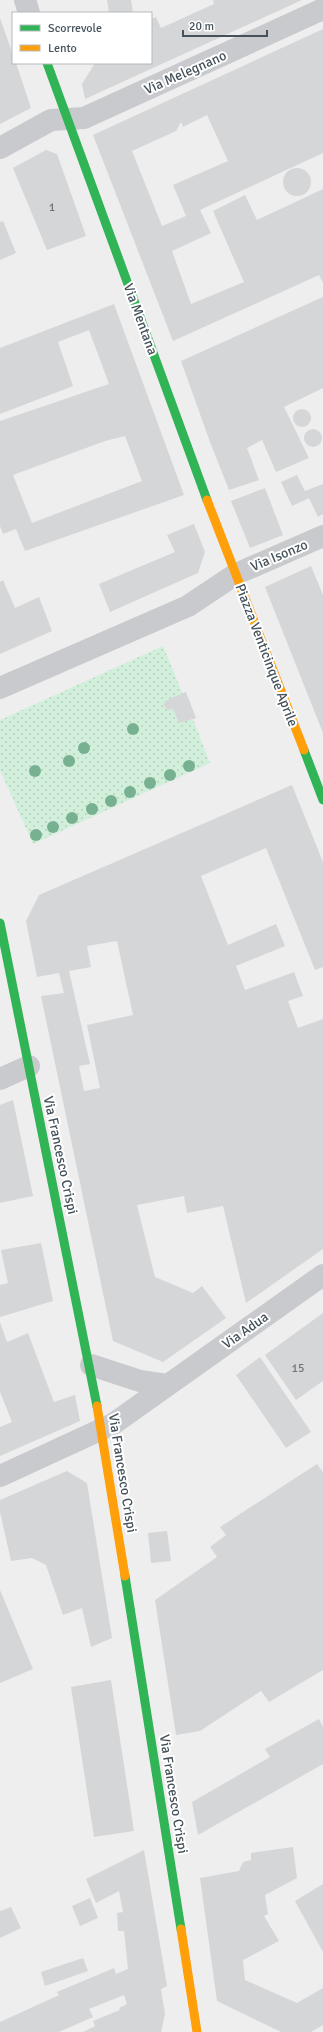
<svg xmlns="http://www.w3.org/2000/svg" width="323" height="2032" font-family="Signika,sans-serif">
  <style>
    .park { fill: url(#park-dots) }
    .building { fill: #d5d6d7; fill-rule: evenodd }
    .lines { fill: none; stroke-linecap: round; stroke-linejoin: round }
    .street { stroke: #c8cacd; stroke-width: 22 }
    .fast { stroke: #30b455; stroke-width: 9 }
    .slow { stroke: #ff9f0a; stroke-width: 9 }
    .tree { fill: #78b092 }
    .labels { text-anchor: middle; stroke-width: 4; stroke-linejoin: round; paint-order: stroke }
    .number-label { font-size: 12px; fill: #6a747b }
    .street-label { font-size: 14px; fill: #45525b; stroke: #fff }
  </style>
  <defs>
    <pattern id="park-dots" width="8" height="8" patternUnits="userSpaceOnUse"><rect width="8" height="8" fill="#d2efdc"/><path d="M2 2h.1M6 6h.1" fill="none" stroke="#b6cfbf" stroke-width="1.8" stroke-linecap="round"/></pattern>
  </defs>
  <rect width="100%" height="100%" fill="#efeeee"/>
  <path class="park" d="M163,646L183,694L167,700L163,706L168,710L173,709L179,723L189,719L190,720L193,719L210,763L33,844L0,770V720Z"/>
  <g class="building">
    <path d="M107,0H131L133,13H109Z"/>
    <path d="M213,0H302L85,99L82,84L95,63H151V19L156,17L161,28L214,4Z"/>
    <path d="M0,18L13,55V63H16L31,108L0,124Z"/>
    <path d="M323,29V153L200,210L211,233L172,251L191,304L244,282L213,211L245,195L257,220L323,189V283L319,275L173,341L93,135ZM207,115L228,161L173,185L186,216L162,226L132,151L176,131L181,122L183,127Z"/>
    <path d="M46,150L57,154L86,236L47,250L13,168Z"/>
    <circle cx="297" cy="182" r="14"/>
    <path d="M3,221L16,253L0,260V222Z"/>
    <path d="M323,297V388L284,407L309,458L276,472L262,440L247,448L259,480L229,490L210,442L181,361Z"/>
    <path d="M114,304L184,495L25,551L16,529L3,534L0,526V421L109,384L89,330L58,342L73,386L0,414V348ZM125,436L142,481L32,523L13,475L105,441Z"/>
    <circle cx="302" cy="418" r="9"/>
    <circle cx="313" cy="438" r="9"/>
    <path d="M297,475L305,491L323,484V514L318,517L309,498L292,506L281,482Z"/>
    <path d="M265,488L283,535L250,548L231,501Z"/>
    <path d="M194,524L205,552L198,573L110,612L99,584L175,552L167,535Z"/>
    <path d="M311,566L323,595V733L265,587Z"/>
    <path d="M3,580L15,608L39,597L52,631L0,654V582Z"/>
    <path d="M186,692L196,718L179,723L173,709L168,710L163,705L167,700Z"/>
    <path d="M292,785L323,862V967L315,970L266,848L201,876L228,945L276,924L285,946L236,966L245,990L294,972L303,996L288,1001L298,1028L323,1019V1249L246,1303L223,1206L187,1213L184,1196L137,1205L155,1277L193,1293L202,1286L226,1318L163,1362L113,1341L41,996L64,993L59,973L37,977L26,921L39,895ZM117,941L133,1015L87,1025L100,1088L84,1091L79,1066L90,1064L69,971L91,967L87,946Z"/>
    <path d="M13,1100L33,1196L0,1203V1105Z"/>
    <path d="M41,1243L53,1301L0,1317V1285L8,1283L1,1250Z"/>
    <path d="M323,1313V1381L296,1400L265,1355Z"/>
    <path d="M0,1322L7,1342L28,1333L54,1402L75,1395L80,1421L0,1456V1427L12,1422L0,1392Z"/>
    <path d="M260,1357L311,1432L286,1448L236,1375Z"/>
    <path d="M317,1464L323,1472V1670L269,1702L261,1691L200,1731L176,1735L155,1600L217,1557L210,1547L226,1535L220,1527Z"/>
    <path d="M67,1471L87,1483L112,1638L91,1647L82,1608L63,1615L46,1565L32,1558L11,1561L0,1512V1500Z"/>
    <path d="M167,1531L171,1561L151,1563L148,1533Z"/>
    <path d="M0,1590L33,1669L0,1683Z"/>
    <path d="M111,1680L134,1831L94,1837L71,1687Z"/>
    <path d="M319,1719L323,1727V1764L198,1835L192,1802L270,1757L265,1749Z"/>
    <path d="M293,1847L297,1878L265,1895L268,1914L264,1916L279,1941L243,1960L245,1980L297,2003L323,1988V2025L311,2032H281L217,2001L200,1878L239,1871L243,1862L251,1860V1853Z"/>
    <path d="M144,1850L167,1986L161,1989L165,2014L161,2032H83L95,2026L93,2021L120,2010L119,2008L127,2004L124,1995L89,2009L93,2017L59,2032H0V2022L59,1995L57,1992L114,1968L116,1974L128,1969L124,1931H118L117,1913L123,1912L119,1891L96,1903L86,1879Z"/>
    <path d="M323,1884V1952L295,1901Z"/>
    <path d="M90,1898L98,1918L80,1926L72,1906Z"/>
    <path d="M11,1907L21,1928L0,1938V1911Z"/>
    <path d="M83,1958L88,1971L45,1986L41,1972Z"/>
  </g>
  <g class="lines">
    <g class="street">
      <path d="M25,0L29,13"/>
      <path d="M0,148L51,120L84,118L323,9"/>
      <path d="M0,688L188,606L236,574L323,536"/>
      <path d="M0,1079L29,1066"/>
      <path d="M91,1365L140,1381L167,1385"/>
      <path d="M0,1476L113,1424L323,1275"/>
    </g>
    <g class="fast">
      <path d="M47,63L207,500"/>
      <path d="M304,750L323,800"/>
      <path d="M0,923L97,1406"/>
      <path d="M125,1576L181,1929"/>
    </g>
    <g class="slow">
      <path d="M207,500L304,750"/>
      <path d="M97,1406L125,1576"/>
      <path d="M181,1929L197,2032"/>
    </g>
  </g>
  <g class="tree">
    <circle cx="133" cy="729" r="6"/>
    <circle cx="84" cy="748" r="6"/>
    <circle cx="69" cy="761" r="6"/>
    <circle cx="189" cy="766" r="6"/>
    <circle cx="35" cy="771" r="6"/>
    <circle cx="170" cy="775" r="6"/>
    <circle cx="150" cy="783" r="6"/>
    <circle cx="130" cy="792" r="6"/>
    <circle cx="111" cy="801" r="6"/>
    <circle cx="92" cy="809" r="6"/>
    <circle cx="72" cy="818" r="6"/>
    <circle cx="53" cy="827" r="6"/>
    <circle cx="36" cy="835" r="6"/>
  </g>
  <g class="labels">
    <g class="number-label">
      <text x="52" y="211">1</text>
      <text x="298" y="1372">15</text>
    </g>
    <g class="street-label">
      <text transform="translate(185 72) rotate(-24)" y="5">Via Melegnano</text>
      <text transform="translate(141 319) rotate(70)" y="5">Via Mentana</text>
      <text transform="translate(279 555) rotate(-23)" y="5">Via Isonzo</text>
      <text transform="translate(267 655) rotate(69)" y="5">Piazza Venticinque Aprile</text>
      <text transform="translate(61 1155) rotate(78)" y="5">Via Francesco Crispi</text>
      <text transform="translate(245 1330) rotate(-35)" y="5">Via Adua</text>
      <text transform="translate(123 1473) rotate(81)" y="5">Via Francesco Crispi</text>
      <text transform="translate(174 1794) rotate(81)" y="5">Via Francesco Crispi</text>
    </g>
  </g>
  <rect x="12" y="12" width="140" height="52" fill="#ffffff" stroke="#b5babd"/>
  <rect x="20" y="25" width="20" height="6" fill="#30b455" stroke="#b5babd"/>
  <text x="48" y="32" font-size="12" fill="#45525b">Scorrevole</text>
  <rect x="20" y="45" width="20" height="6" fill="#ff9f0a" stroke="#b5babd"/>
  <text x="48" y="52" font-size="12" fill="#45525b">Lento</text>
  <path d="M183 30v6h84v-6" fill="none" stroke="#45525b" stroke-width="2"/>
  <text x="189" y="30" font-size="12" fill="#45525b" stroke="#ffffff" stroke-width="3" paint-order="stroke">20 m</text>
</svg>
